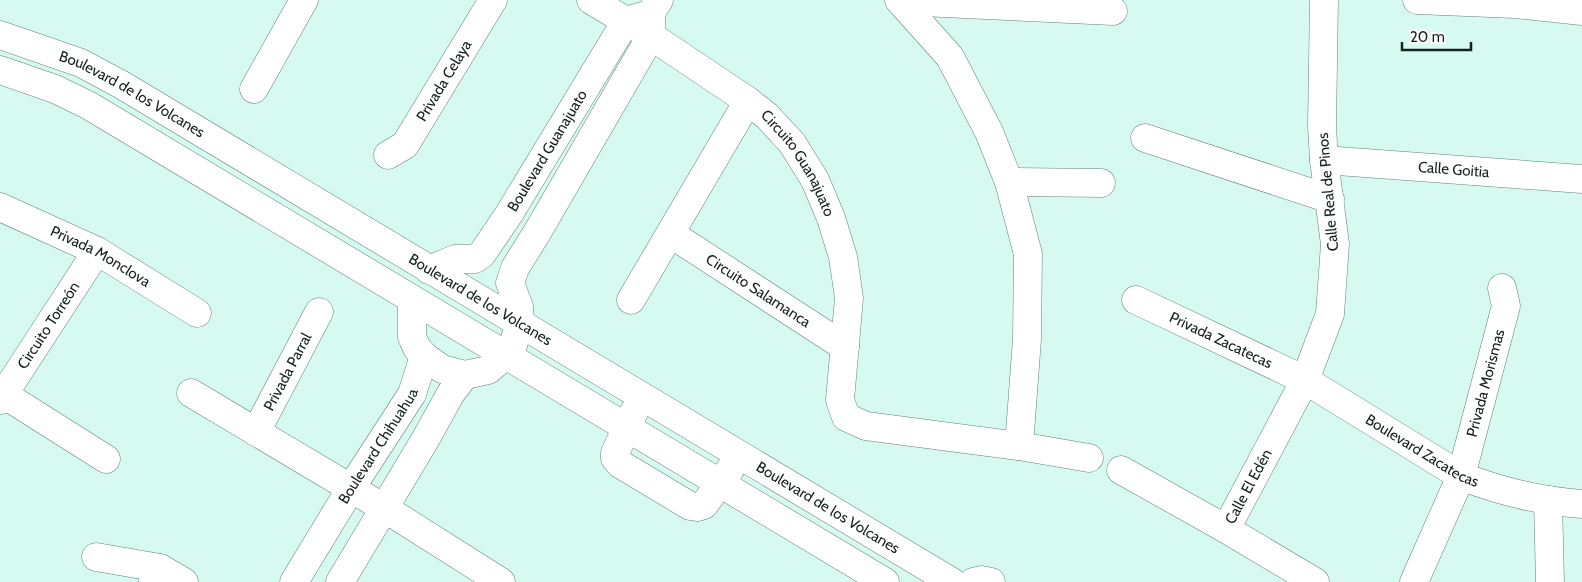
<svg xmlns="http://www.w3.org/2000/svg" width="1582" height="582" font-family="Cabin,sans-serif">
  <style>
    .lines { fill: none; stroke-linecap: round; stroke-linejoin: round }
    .minor-casing { stroke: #628279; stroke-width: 29 }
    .minor { stroke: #fff; stroke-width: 28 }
    .labels { text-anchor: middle; stroke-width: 4; stroke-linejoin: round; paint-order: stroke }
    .street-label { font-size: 15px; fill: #13211d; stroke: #fefefe }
  </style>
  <rect width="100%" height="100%" fill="#d6faef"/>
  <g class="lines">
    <g class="minor-casing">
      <g id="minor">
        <path id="s1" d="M591,0L651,36L748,101L767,116L792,143L815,180L831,218L843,257L849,298L840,400L846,417L866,426L1019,446L1089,458"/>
        <path d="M899,0L950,57L989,132L1009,182L1028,254L1027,339L1019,446"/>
        <path d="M1417,0L1515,4L1582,11"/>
        <path d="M900,1L1113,11"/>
        <path id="s2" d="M0,35L81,63L122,85L952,582"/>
        <path d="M0,70L55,89L88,105L885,582"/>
        <path d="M254,89L304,0"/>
        <path d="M1145,138L1330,199"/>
        <path id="s3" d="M388,155L405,145L493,0"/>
        <path id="s4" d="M1324,160L1582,179"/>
        <path d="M1009,182L1101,183"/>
        <path id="s5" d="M0,207L97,251L197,313"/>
        <path id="s6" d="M671,234L845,347"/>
        <path id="s7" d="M429,270L455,259H475L482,254L509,214L626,21L643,16"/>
        <path d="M412,300V337L417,348L424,356L442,369L465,375"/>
        <path d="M631,300L748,101"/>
        <path id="s8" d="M1136,300L1305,380L1461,476C1499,491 1541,501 1582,504"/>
        <path d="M0,392L106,459"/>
        <path d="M191,393L384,508L501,582"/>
        <path id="s9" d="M0,400L97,251"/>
        <path d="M634,412L615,453V458L620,464L690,506L697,507L704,505L731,468"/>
        <path id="s10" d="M256,432L319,312"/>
        <path d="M1121,470L1226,529L1315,582"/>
        <path d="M1548,500L1550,582"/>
        <path id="s11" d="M1226,529L1305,380L1330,314L1335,244L1324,160L1322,126L1324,0"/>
        <path d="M96,557L160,568L153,582"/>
        <path d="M160,568L184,582"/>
        <path id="s12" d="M294,582L351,488L412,394L424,356"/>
        <path d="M340,582L425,440L451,393L465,375L488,370L505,356L513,345L520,323L519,307L510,283L515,268L538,231L651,36V13L659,0"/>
        <path d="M973,582L981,580L991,582"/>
        <path id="s13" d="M1414,582L1461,476L1506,306L1502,288"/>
      </g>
    </g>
    <use href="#minor" class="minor"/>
  </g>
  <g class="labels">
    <g class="street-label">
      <text dy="5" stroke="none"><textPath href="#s3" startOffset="95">Privada Celaya</textPath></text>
      <text dy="5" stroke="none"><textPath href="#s2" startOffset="145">Boulevard de los Volcanes</textPath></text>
      <text dy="5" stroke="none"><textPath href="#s7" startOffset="179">Boulevard Guanajuato</textPath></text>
      <text dy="5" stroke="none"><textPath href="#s1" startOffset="268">Circuito Guanajuato</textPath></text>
      <text dy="5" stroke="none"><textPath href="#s4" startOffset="130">Calle Goitia</textPath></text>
      <text transform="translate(1328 192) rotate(-95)" y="5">Calle Real de Pinos</text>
      <text dy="5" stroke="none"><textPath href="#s5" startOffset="112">Privada Monclova</textPath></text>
      <text dy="5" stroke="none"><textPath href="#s6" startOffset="104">Circuito Salamanca</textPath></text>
      <text dy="5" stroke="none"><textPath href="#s2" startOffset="550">Boulevard de los Volcanes</textPath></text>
      <text dy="5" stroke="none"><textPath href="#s9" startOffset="89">Circuito Torreón</textPath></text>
      <text dy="5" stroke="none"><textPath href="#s8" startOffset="94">Privada Zacatecas</textPath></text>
      <text dy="5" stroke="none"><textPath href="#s10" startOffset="68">Privada Parral</textPath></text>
      <text dy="5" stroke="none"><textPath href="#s13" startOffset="212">Privada Morismas</textPath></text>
      <text dy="5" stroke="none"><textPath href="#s12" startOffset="160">Boulevard Chihuahua</textPath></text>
      <text dy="5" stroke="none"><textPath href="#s8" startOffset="324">Boulevard Zacatecas</textPath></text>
      <text dy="5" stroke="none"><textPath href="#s11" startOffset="48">Calle El Edén</textPath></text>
      <text dy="5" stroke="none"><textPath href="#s2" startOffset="955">Boulevard de los Volcanes</textPath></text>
    </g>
  </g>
  <path d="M1402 42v8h69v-8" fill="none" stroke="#13211d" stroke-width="2.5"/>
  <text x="1410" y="42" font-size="15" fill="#13211d" stroke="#fefefe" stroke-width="4" paint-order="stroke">20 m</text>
</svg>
